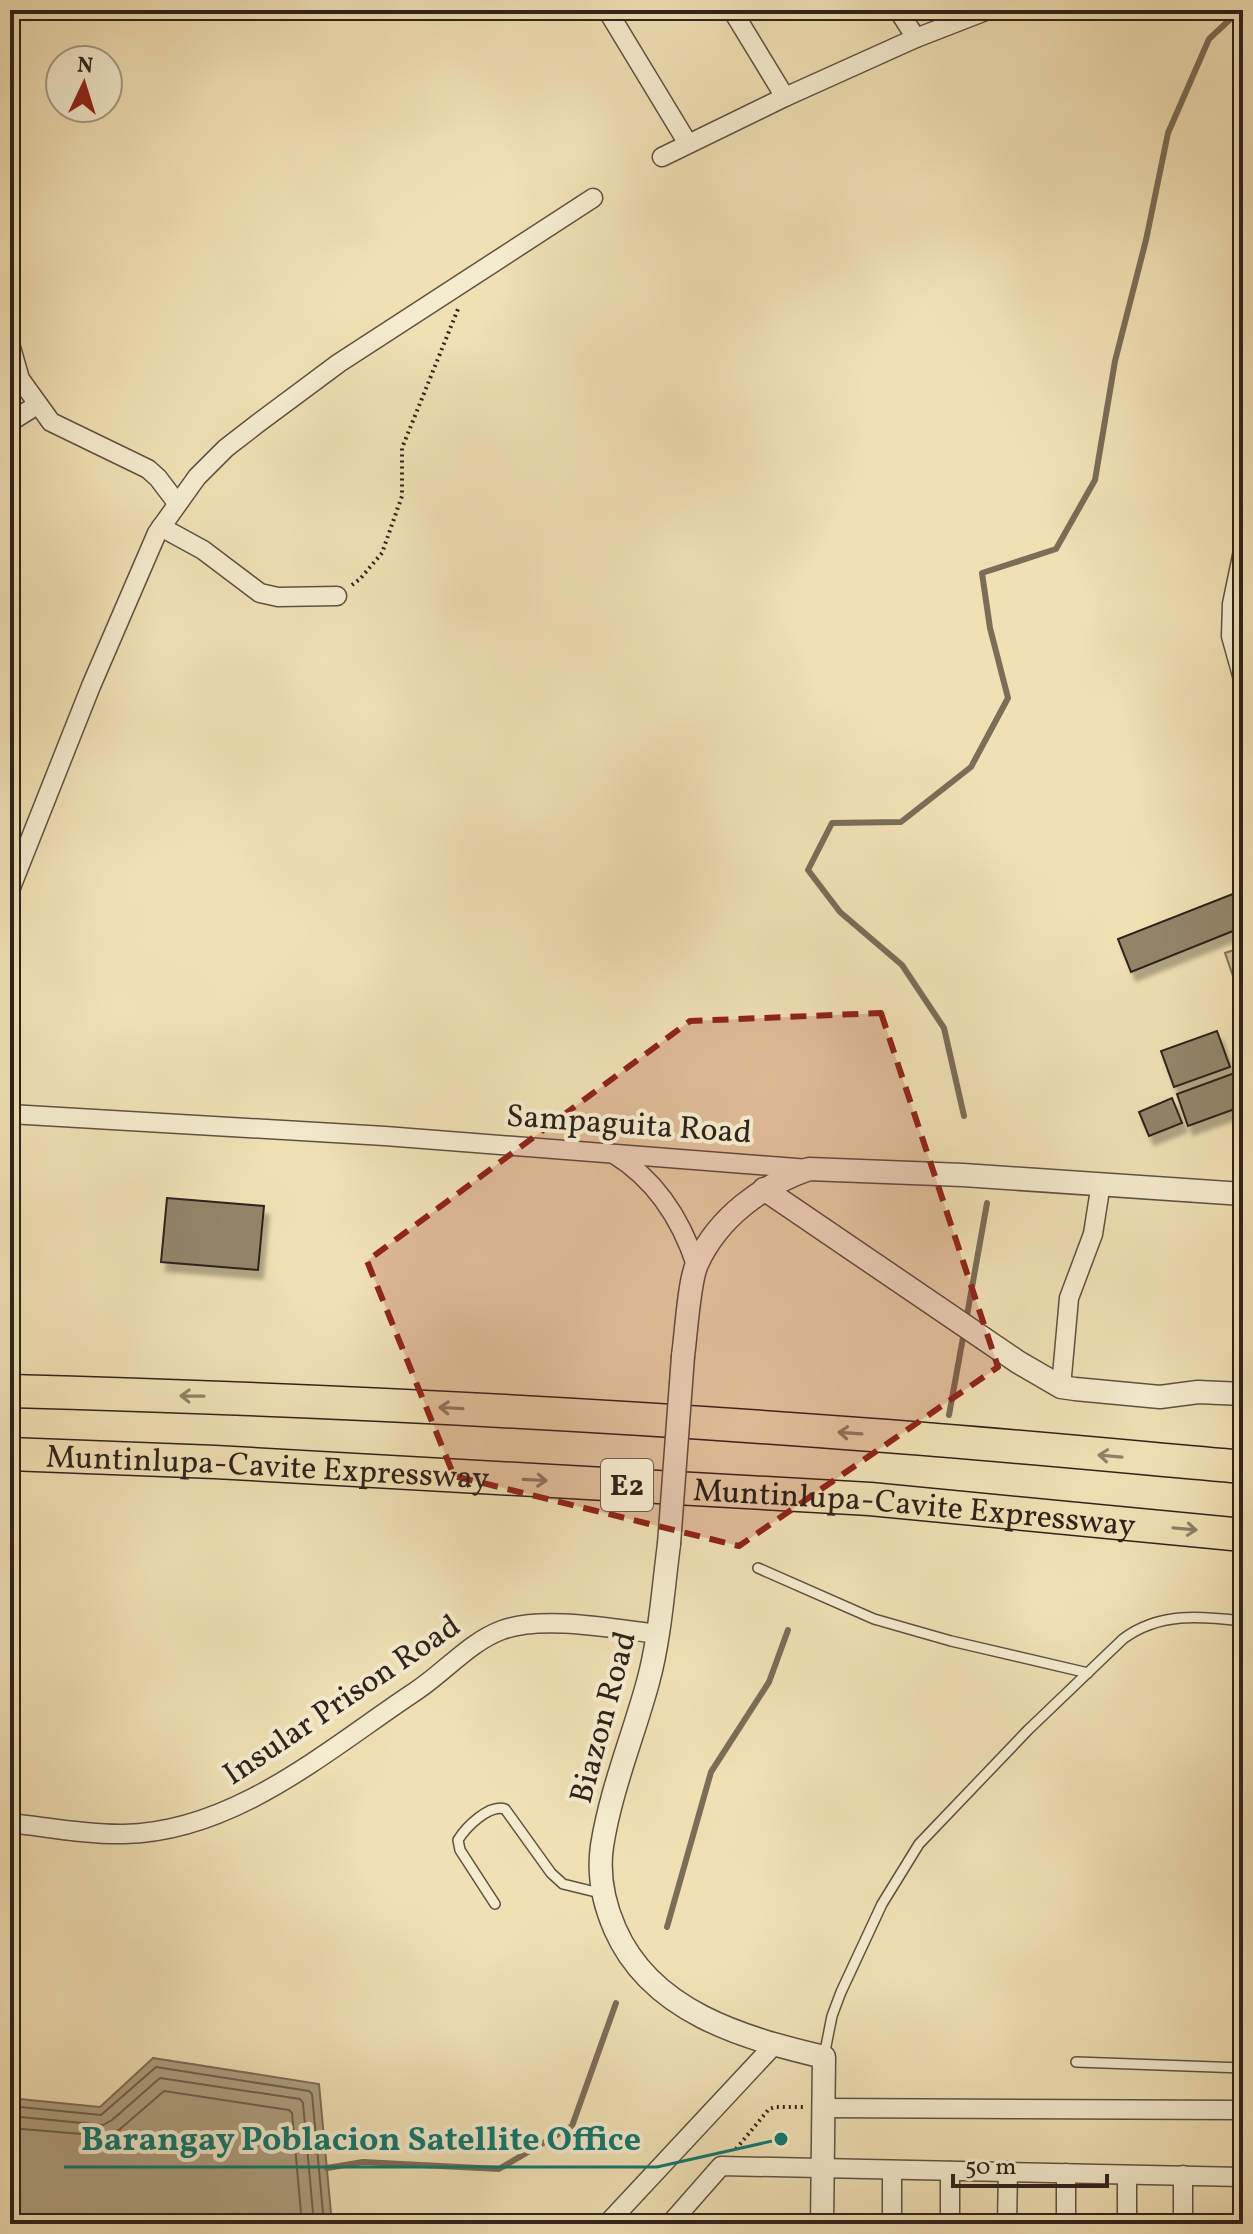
<svg xmlns="http://www.w3.org/2000/svg" width="1253" height="2234" font-family="Vollkorn,serif">
  <style>
    .green { fill: #cfc09a; stroke: #7f715b; stroke-width: 2 }
    .water { fill: #ae9f80; stroke: #7b6d58; stroke-width: 2 }
    .lines { fill: none; stroke-linecap: round; stroke-linejoin: round }
    .shore { stroke: #6e604e; stroke-width: 2 }
    .stream { stroke: #7b6d58; stroke-width: 6 }
    .building { fill: #93856b; stroke: #2f221c; stroke-width: 2; filter: url(#shadow) }
    .service-casing { stroke: #5f5242; stroke-width: 12 }
    .minor-casing { stroke: #5f5242; stroke-width: 21 }
    .tertiary-casing { stroke: #5f5242; stroke-width: 25 }
    .motorway-casing { stroke: #2f221c; stroke-width: 35 }
    .path { stroke: #2f221c; stroke-width: 4; stroke-dasharray: 2 4; stroke-linecap: butt }
    .service { stroke: #f5ebce; stroke-width: 9 }
    .minor { stroke: #f5ebce; stroke-width: 18 }
    .tertiary { stroke: #f5ebce; stroke-width: 22 }
    .motorway { stroke: #f0e0b4; stroke-width: 32 }
    .tertiary-bridge-casing { stroke: #5f5242; stroke-width: 25; stroke-linecap: butt }
    .tertiary-bridge { stroke: #f5ebce; stroke-width: 22 }
    .oneway { stroke: #908168 }
    .marked { fill: #8f2418; fill-opacity: 0.2; stroke: #8f2418; stroke-width: 6; stroke-dasharray: 16 10; stroke-linejoin: round }
    .labels { text-anchor: middle; stroke-width: 8; stroke-linejoin: round; paint-order: stroke }
    .shield { fill: #f5ebce; stroke: #6a5e51; stroke-width: 2 }
    .shield-label { font-size: 30px; font-weight: bold; fill: #2f221c }
    .street-label { font-size: 32px; fill: #2f221c; stroke: #f5ebce }
    .leader { fill: none; stroke: #0f766e; stroke-width: 3 }
    .callout-dot { fill: #0f766e; stroke: #f5ebce; stroke-width: 3 }
    .callout-label { font-size: 34px; text-anchor: middle; font-weight: bold; fill: #0f766e; stroke: #f5ebce; stroke-width: 8; stroke-linejoin: round; paint-order: stroke }
  </style>
  <defs>
    <filter id="shadow"><feDropShadow dx="5" dy="9" stdDeviation="2" flood-color="#0004"/></filter>
  </defs>
  <rect width="100%" height="100%" fill="#f0e0b4"/>
  <filter id="stains"><feTurbulence type="fractalNoise" baseFrequency=".0025" numOctaves="4"/><feColorMatrix values="0 0 0 0 .2 0 0 0 0 .09 0 0 0 0 .02 0 0 0 .5 -.17"/></filter>
  <radialGradient id="worn" r=".72"><stop offset=".6" stop-color="#630" stop-opacity="0"/><stop offset="1" stop-color="#630" stop-opacity=".3"/></radialGradient>
  <path class="green" d="M1243,947V1005L1225,953Z"/>
  <path class="water" d="M153,2058L319,2084L332,2224H10V2098L100,2107Z"/>
  <g class="lines">
    <g class="shore">
      <path d="M10,2106L101,2115L156,2067L309,2091L312,2094L324,2224"/>
      <path d="M10,2116L103,2125L112,2120L160,2078L300,2099L303,2103L314,2224"/>
      <path d="M10,2128L106,2136L119,2130L164,2091L289,2110L292,2113L302,2224"/>
    </g>
    <g class="stream">
      <path d="M964,1116L944,1028L902,965L840,912L808,870L832,823L901,822L971,767L1008,698L990,628L982,573L1056,549L1095,480L1115,361L1146,240L1168,133L1209,39L1240,10"/>
      <path d="M966,1321L987,1203"/>
      <path d="M949,1415L964,1332"/>
      <path d="M667,1927L711,1772L769,1682L788,1630"/>
      <path d="M327,2168L363,2162L499,2169L572,2126L616,2003"/>
    </g>
  </g>
  <g class="building">
    <path d="M1243,890V927L1131,972L1118,939Z"/>
    <path d="M1217,1031L1230,1067L1174,1087L1161,1051Z"/>
    <path d="M1243,1070V1106L1188,1126L1177,1094Z"/>
    <path d="M1172,1098L1182,1123L1149,1136L1139,1112Z"/>
    <path d="M167,1198L264,1206L258,1270L161,1262Z"/>
  </g>
  <g class="lines">
    <g class="service-casing">
      <g id="service">
        <path d="M758,1568L874,1619L951,1641L1088,1673"/>
        <path d="M495,1904L460,1850L458,1840C466,1827 489,1804 505,1809L551,1873L563,1884L604,1894"/>
        <path d="M824,2056L832,2016L841,1992L882,1904L919,1844L1028,1730L1123,1639C1159,1612 1200,1616 1243,1621"/>
        <path d="M1076,2062L1243,2068"/>
      </g>
    </g>
    <g class="minor-casing">
      <g id="minor">
        <path d="M607,10L687,142"/>
        <path d="M732,10L785,97"/>
        <path d="M898,10L916,38"/>
        <path d="M662,157L785,97L916,38L988,10"/>
        <path d="M10,344L20,379L51,422L148,469L158,478L177,503"/>
        <path d="M10,422L37,405"/>
        <path d="M161,527L203,550L260,593L278,597L337,596"/>
        <path d="M1243,551L1232,604L1231,636L1243,679"/>
        <path d="M10,890L91,686L157,533L197,477L226,448L257,424L339,363L593,198"/>
        <path d="M10,1114L385,1136L809,1169"/>
        <path d="M614,1154C656,1180 681,1219 696,1265"/>
        <path d="M1061,1387L1069,1298L1093,1234L1101,1183"/>
        <path d="M10,1823C47,1827 87,1835 124,1834C234,1832 326,1751 413,1693C443,1674 469,1642 502,1630C543,1615 614,1629 658,1634"/>
        <path d="M822,2108L1243,2110"/>
        <path d="M892,2170V2224"/>
        <path d="M607,2224L774,2045"/>
        <path d="M670,2224L721,2166L1243,2177"/>
        <path d="M950,2224V2171"/>
        <path d="M1007,2224L1008,2171"/>
        <path d="M1066,2224V2173"/>
        <path d="M1127,2224V2175"/>
        <path d="M1183,2224V2175"/>
        <path d="M1243,2224V2219"/>
      </g>
    </g>
    <g class="tertiary-casing">
      <g id="tertiary">
        <path d="M764,1189L1018,1362L1061,1387L1075,1389L1160,1397L1198,1392L1243,1394"/>
        <path d="M683,1356C686,1335 689,1281 697,1264C718,1217 763,1185 809,1169L963,1175L1243,1194"/>
        <path d="M669,1544C663,1590 660,1638 648,1682C633,1737 611,1789 602,1846C598,1874 604,1904 615,1929C651,2012 743,2038 824,2057L822,2224"/>
      </g>
    </g>
    <g class="motorway-casing">
      <g id="motorway">
        <path d="M10,1391C298,1399 585,1413 872,1435C996,1444 1119,1456 1243,1467"/>
        <path id="s1" d="M10,1454L215,1462L870,1499L1243,1535"/>
      </g>
    </g>
    <g class="path">
      <path d="M352,585L360,579L382,553L402,496V448L458,309"/>
      <path d="M736,2149L769,2109L775,2107H804"/>
    </g>
    <use href="#service" class="service"/>
    <use href="#minor" class="minor"/>
    <use href="#tertiary" class="tertiary"/>
    <use href="#motorway" class="motorway"/>
    <g class="tertiary-bridge-casing">
      <path id="tertiary-bridge" d="M669,1544L683,1356"/>
    </g>
    <use href="#tertiary-bridge" class="tertiary-bridge"/>
  </g>
  <defs><path id="oneway-shaft" d="M-6 0H5M1.5-3L5.5 0L1.5 3" fill="none" stroke-width="1.6" stroke-linecap="round" stroke-linejoin="round" transform="scale(2)"/></defs>
  <g class="oneway">
    <use href="#oneway-shaft" transform="translate(192 1396) rotate(-179)"/>
    <use href="#oneway-shaft" transform="translate(451 1408) rotate(-177)"/>
    <use href="#oneway-shaft" transform="translate(850 1433) rotate(-176)"/>
    <use href="#oneway-shaft" transform="translate(1110 1456) rotate(-175)"/>
    <use href="#oneway-shaft" transform="translate(535 1480) rotate(3)"/>
    <use href="#oneway-shaft" transform="translate(1185 1529) rotate(5)"/>
  </g>
  <path class="marked" d="M881,1013L998,1367L739,1546L454,1476L367,1261L690,1021Z"/>
  <g class="labels">
    <rect class="shield" x="601" y="1459" width="52" height="52" rx="6"/>
    <g class="shield-label">
      <text x="627" y="1495">E2</text>
    </g>
    <g class="street-label">
      <text transform="translate(629 1123) rotate(4)" y="11">Sampaguita Road</text>
      <text dy="11" stroke="none"><textPath href="#s1" startOffset="258">Muntinlupa-Cavite Expressway</textPath></text>
      <text dy="11" stroke="none"><textPath href="#s1" startOffset="906">Muntinlupa-Cavite Expressway</textPath></text>
      <text transform="translate(341 1699) rotate(-34)" y="11">Insular Prison Road</text>
      <text transform="translate(602 1717) rotate(-75)" y="11">Biazon Road</text>
    </g>
  </g>
  <path class="leader" d="M781 2139L657 2167H64"/>
  <circle class="callout-dot" cx="781" cy="2139" r="8"/>
  <g class="callout-label">
    <text x="361" y="2150">Barangay Poblacion Satellite Office</text>
  </g>
  <rect width="1253" height="2234" fill="none" stroke="#f0e0b4" stroke-width="40"/>
  <rect x="12" y="12" width="1229" height="2210" fill="none" stroke="#2f221c" stroke-width="4"/>
  <rect x="20" y="20" width="1213" height="2194" fill="none" stroke="#2f221c" stroke-width="2"/>
  <g transform="translate(84 84) rotate(4)"><circle r="38" fill="#f5ebce" stroke="#a69b87" stroke-width="2"/>
  <path d="M0-6L14 30L0 20L-14 30Z" fill="#8f2418"/>
  <text y="-12" font-size="22" font-weight="bold" text-anchor="middle" fill="#2f221c">N</text>
  </g>
  <path d="M953 2174v12h154v-12" fill="none" stroke="#2f221c" stroke-width="4"/>
  <text x="965" y="2174" font-size="24" fill="#2f221c" stroke="#f5ebce" stroke-width="6" paint-order="stroke">50 m</text>
  <rect width="100%" height="100%" filter="url(#stains)"/>
  <rect width="100%" height="100%" fill="url(#worn)"/>
</svg>
